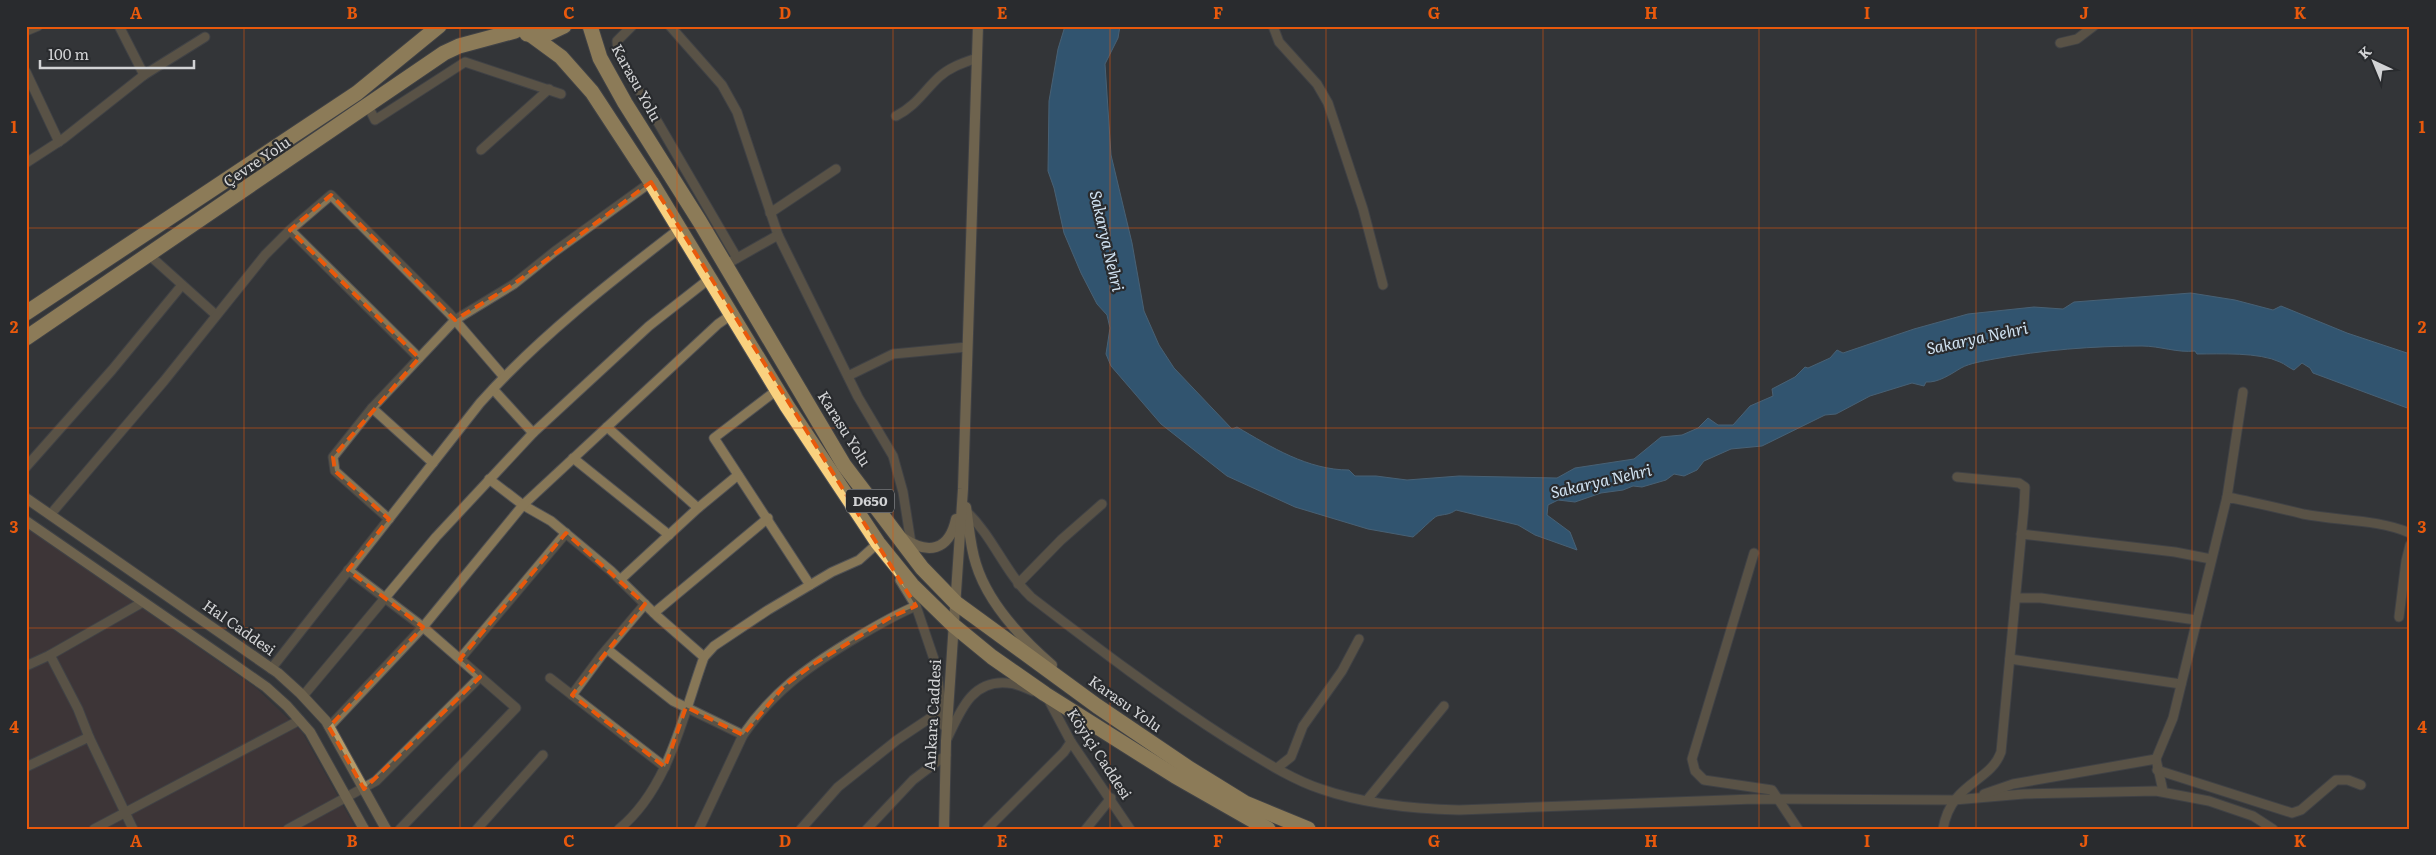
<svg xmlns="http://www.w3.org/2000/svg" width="2436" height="855" font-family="Literata,serif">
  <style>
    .industrial { fill: #4b3637 }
    .water { fill: #307bb1; stroke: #6195bc }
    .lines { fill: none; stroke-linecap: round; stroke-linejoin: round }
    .street-casing { stroke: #505154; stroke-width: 11 }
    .secondary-casing { stroke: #505154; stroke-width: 12 }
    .highway-casing { stroke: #505154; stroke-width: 17 }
    .street { stroke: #877757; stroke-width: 9 }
    .secondary { stroke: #b59b68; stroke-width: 10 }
    .highway { stroke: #f9d17f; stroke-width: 15 }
    .marked { fill: none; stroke: #e8590c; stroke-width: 4; stroke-dasharray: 10 6; stroke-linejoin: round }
    .grid { fill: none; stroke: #e8590c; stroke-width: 1; stroke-opacity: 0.55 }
    .labels { text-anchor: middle; stroke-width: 4.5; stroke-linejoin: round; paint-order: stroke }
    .shield { fill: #292b2e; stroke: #9fa1a3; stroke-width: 1 }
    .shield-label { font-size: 14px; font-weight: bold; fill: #d2d3d5 }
    .street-label { font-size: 15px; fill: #d2d3d5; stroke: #292b2e }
    .water-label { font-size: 16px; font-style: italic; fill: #d0e2f1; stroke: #292b2e }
    .neatline { fill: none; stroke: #e8590c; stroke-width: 2 }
    .grid-label { font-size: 16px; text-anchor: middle; font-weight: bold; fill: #e8590c }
  </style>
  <rect width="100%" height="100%" fill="#333538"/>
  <path class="industrial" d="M26,527L256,688L302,732L356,829H26Z"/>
  <path class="water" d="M1065,26H1120L1118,38L1105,64L1111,155L1132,243L1144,311L1159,345L1174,368L1232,429L1237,427C1271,447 1308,470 1349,470L1355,476H1376L1407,480L1459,476L1557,478L1575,468L1634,459L1661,437L1682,435L1698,428L1708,418L1718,425H1733L1750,406L1773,396L1772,389L1795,377L1805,367L1808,368L1830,358L1837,350L1843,353L1914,329L1968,314L2034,307L2063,309L2074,302L2191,293L2235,300L2273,310L2281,306L2347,333L2410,354V409L2313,373L2310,368L2302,363L2294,370C2289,368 2285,364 2280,362C2259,352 2220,354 2197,354L2195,351C2177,353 2160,346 2142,346C2093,346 2042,350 1994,359C1984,361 1970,363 1961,368C1951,374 1938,383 1926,382L1924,386L1912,383L1870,396L1836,414L1825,415L1762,446L1731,449L1704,461L1697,470L1684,476L1674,474L1666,480L1642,487L1633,486L1623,490L1601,493L1575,502L1558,500L1548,505L1547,515L1570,532L1577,550L1535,535L1518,525L1456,510C1449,515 1445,514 1437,516C1434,517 1418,533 1413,537L1368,529L1295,507L1227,476L1161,424L1111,366L1106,354L1110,328L1107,315L1097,304L1081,273L1064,233L1054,188L1048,171L1049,101L1058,49Z"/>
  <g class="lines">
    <g class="street-casing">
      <g id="street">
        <path d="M119,26L144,75"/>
        <path d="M632,26L617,41L618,54L737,258"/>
        <path d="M670,26L722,85L737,112L778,235L858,397L893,456L903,492L911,543"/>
        <path d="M1273,26L1279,42L1317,84L1328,103L1363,209L1383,285"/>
        <path d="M26,31L38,26"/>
        <path d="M2060,43L2077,39L2094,26"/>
        <path d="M26,72L59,142"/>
        <path d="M368,106L375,120L465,62L561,94"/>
        <path d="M896,116C916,106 923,92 939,77C950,67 963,63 977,58"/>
        <path d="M481,150L549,89"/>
        <path d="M26,163L63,139L144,75L205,37"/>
        <path d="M770,213L836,169"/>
        <path d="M290,230L419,358"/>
        <path d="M149,255L216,315"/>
        <path d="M725,265L778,235"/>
        <path d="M848,376L893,354L967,347"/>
        <path d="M493,389L533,433L649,326L709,279"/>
        <path d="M777,390L714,438L810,585"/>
        <path d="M372,408L433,463"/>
        <path d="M607,427L698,508"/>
        <path d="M573,458L669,535"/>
        <path d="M26,467L112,370L182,285"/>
        <path d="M489,479L523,505L551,521L611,571L657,616L704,657C683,715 669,788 619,829"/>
        <path d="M2227,497L2243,392"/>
        <path d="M967,512C993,537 1005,572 1031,597C1096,647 1162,697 1231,741C1259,758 1290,779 1321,789C1364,804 1414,809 1459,810L1754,799L1954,800L2024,794L2156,791L2209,801L2253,816L2273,829"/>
        <path d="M50,515L164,381L265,255L290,230L331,195L449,313L504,377"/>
        <path d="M389,519L335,471L333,457L372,408L455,320L514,284L554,252L651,182"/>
        <path d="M2021,534L2175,552L2211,559"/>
        <path d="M1754,553L1692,759L1695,771L1704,780L1772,790L1798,829"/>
        <path d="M348,570L423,627L516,708L400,829"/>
        <path d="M620,580L698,508L738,475"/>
        <path d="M900,580L916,606L936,665L944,726"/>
        <path d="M1018,584L1061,540L1102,504"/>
        <path d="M2016,598H2041L2196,620"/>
        <path d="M654,613L768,518"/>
        <path d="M2399,617L2406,561L2410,545"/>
        <path d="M607,649L673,701L743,735C773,692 805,669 849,642C871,629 892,616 916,606"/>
        <path d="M704,657L714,646L768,610L832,572L859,560L878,543L879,545"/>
        <path d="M460,659L566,533"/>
        <path d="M2010,659L2181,684"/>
        <path d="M26,666L50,655"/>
        <path d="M271,669L480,403C538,338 610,282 679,229"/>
        <path d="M550,678L665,767"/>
        <path d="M572,695L601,656L645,604"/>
        <path d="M303,696L436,537L533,433"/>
        <path d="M1047,697L1071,742L1130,829"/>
        <path d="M329,727L423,627L523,505L718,324L731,315"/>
        <path d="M89,737L78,709L50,655L143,602"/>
        <path d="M947,739C960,712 971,680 1007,683C1016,683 1025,688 1033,691"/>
        <path d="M26,767L89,737L133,829"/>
        <path d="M1277,768L1291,757L1303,726L1342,671L1359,639"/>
        <path d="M2157,770L2292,813L2301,810L2336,780H2348L2361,785"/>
        <path d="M2163,791L2156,759L2173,718L2227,497C2253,502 2278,508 2303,514C2338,521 2377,519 2410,533"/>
        <path d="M1984,794L2013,784L2156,759"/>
        <path d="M1367,800L1444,706"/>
        <path d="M94,829L300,720"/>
        <path d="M288,829L376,781L480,677"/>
        <path d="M477,829L543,755"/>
        <path d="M699,829L743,735"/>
        <path d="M801,829L838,787L897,740L942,710"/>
        <path d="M867,829L913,780L946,755"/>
        <path d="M987,829L1064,752L1071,742"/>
        <path d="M1086,829L1111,798"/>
        <path d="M1943,829C1951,782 1990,783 2001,752L2024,507L2025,487L2019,483L1957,477"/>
      </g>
    </g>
    <g class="secondary-casing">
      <g id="secondary">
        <path d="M26,498L278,673L300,693L326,721L386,829"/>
        <path d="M966,507C969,526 970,546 976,564C988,603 1022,639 1052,665"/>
        <path d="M26,521L226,659L266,687L287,706L310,732L364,829"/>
        <path d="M903,538C928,555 949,551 956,519"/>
        <path d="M944,829L946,741L963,489L978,26"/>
      </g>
    </g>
    <g class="highway-casing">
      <g id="highway">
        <path d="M590,26L600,58L625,103L700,222L844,465L922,568L956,603L1097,706L1190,769L1245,803L1308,829"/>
        <path d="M527,34H547L564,26"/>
        <path d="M531,35L561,57L592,92L651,182L787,406L878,543L912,585L953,625L992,657L1045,694L1175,776L1268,829"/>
        <path d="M26,313L357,93L439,26"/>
        <path d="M26,338L444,53L459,46L515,31"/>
      </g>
    </g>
    <use href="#street" class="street"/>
    <use href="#secondary" class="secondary"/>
    <use href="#highway" class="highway"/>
  </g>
  <path d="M0 0H2436V855H0ZM651,182L916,606L891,617L812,665L784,686L743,735L686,707L665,767L572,695L645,604L566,533L460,659L480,677L364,789L329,727L423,627L348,570L389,519L335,471L333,457L419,358L290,230L331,195L455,320L514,284Z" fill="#333538" fill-opacity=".55" fill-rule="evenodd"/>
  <path class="marked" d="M651,182L916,606L891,617L812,665L784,686L743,735L686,707L665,767L572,695L645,604L566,533L460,659L480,677L364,789L329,727L423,627L348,570L389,519L335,471L333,457L419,358L290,230L331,195L455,320L514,284Z"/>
  <path class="grid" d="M244,26V829M460,26V829M677,26V829M893,26V829M1110,26V829M1326,26V829M1543,26V829M1759,26V829M1976,26V829M2192,26V829M26,228H2410M26,428H2410M26,628H2410"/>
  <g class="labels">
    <rect class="shield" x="846" y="489.5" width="48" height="23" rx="4"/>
    <g class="shield-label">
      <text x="870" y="506">D650</text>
    </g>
    <g class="street-label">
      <text transform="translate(636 83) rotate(61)" y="5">Karasu Yolu</text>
      <text transform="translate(257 162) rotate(-34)" y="5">Çevre Yolu</text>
      <text transform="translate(844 429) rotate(58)" y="5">Karasu Yolu</text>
      <text transform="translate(239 628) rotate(35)" y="5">Hal Caddesi</text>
      <text transform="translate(1125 704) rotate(35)" y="5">Karasu Yolu</text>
      <text transform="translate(933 715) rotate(-87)" y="5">Ankara Caddesi</text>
      <text transform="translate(1099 754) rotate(57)" y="5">Köyiçi Caddesi</text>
    </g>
    <g class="water-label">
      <text transform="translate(1107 241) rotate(77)" y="6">Sakarya Nehri</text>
      <text transform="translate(1977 338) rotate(-12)" y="6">Sakarya Nehri</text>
      <text transform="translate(1601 481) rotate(-13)" y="6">Sakarya Nehri</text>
    </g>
  </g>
  <rect width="2436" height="855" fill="none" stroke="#292b2e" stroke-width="55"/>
  <g transform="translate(2374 62) rotate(316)" stroke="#292b2e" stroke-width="4" paint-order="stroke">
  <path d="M0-4L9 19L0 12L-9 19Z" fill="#d2d3d5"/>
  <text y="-8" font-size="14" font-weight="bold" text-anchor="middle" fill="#d2d3d5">K</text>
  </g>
  <path d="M40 60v8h154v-8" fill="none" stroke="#d2d3d5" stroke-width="2.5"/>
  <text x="48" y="60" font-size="15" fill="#d2d3d5" stroke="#292b2e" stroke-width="4" paint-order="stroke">100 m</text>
  <rect x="28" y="28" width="2380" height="800" class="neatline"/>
  <g class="grid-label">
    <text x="136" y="19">A</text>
    <text x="352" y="19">B</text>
    <text x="569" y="19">C</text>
    <text x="785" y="19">D</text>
    <text x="1002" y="19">E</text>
    <text x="1218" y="19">F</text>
    <text x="1434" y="19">G</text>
    <text x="1651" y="19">H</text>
    <text x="1867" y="19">I</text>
    <text x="2084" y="19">J</text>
    <text x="2300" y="19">K</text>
    <text x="14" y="133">1</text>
    <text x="2422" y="133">1</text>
    <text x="14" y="333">2</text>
    <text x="2422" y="333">2</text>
    <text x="14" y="533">3</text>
    <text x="2422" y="533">3</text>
    <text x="14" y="733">4</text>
    <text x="2422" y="733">4</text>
    <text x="136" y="847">A</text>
    <text x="352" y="847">B</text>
    <text x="569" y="847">C</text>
    <text x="785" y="847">D</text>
    <text x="1002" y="847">E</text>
    <text x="1218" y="847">F</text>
    <text x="1434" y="847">G</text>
    <text x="1651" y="847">H</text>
    <text x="1867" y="847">I</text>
    <text x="2084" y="847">J</text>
    <text x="2300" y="847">K</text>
  </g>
</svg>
